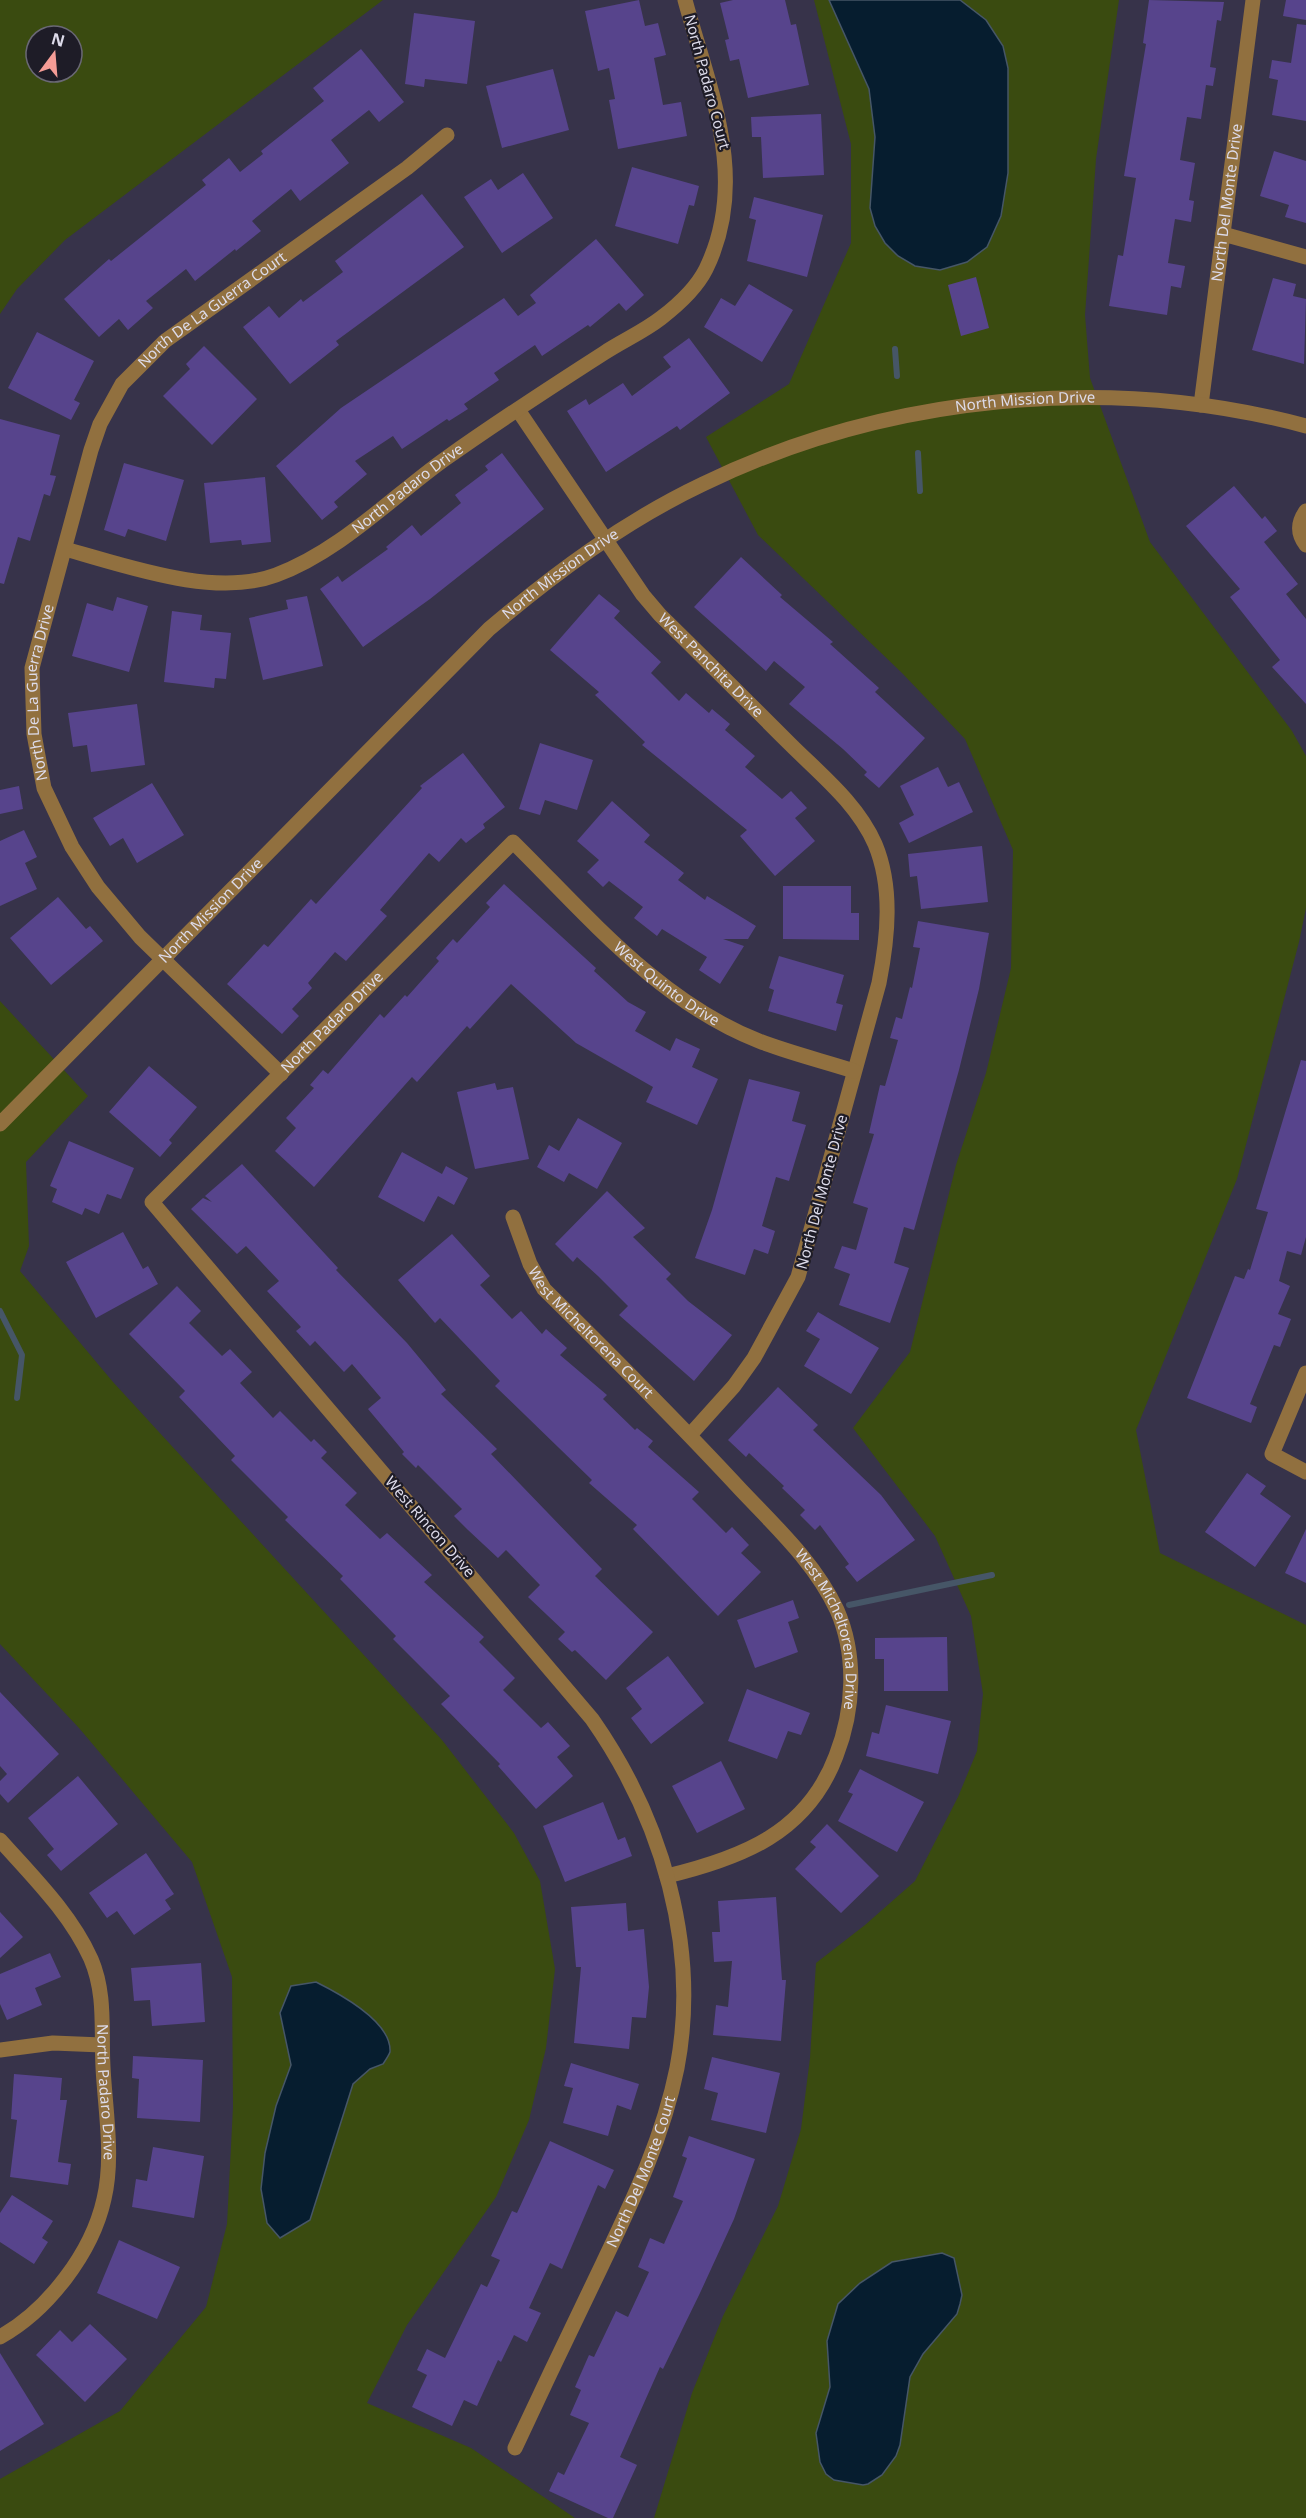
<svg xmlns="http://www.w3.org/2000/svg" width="1306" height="2518" font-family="'Noto Sans',sans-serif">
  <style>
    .green { fill: #3a4b10; fill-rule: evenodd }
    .water { fill: #061d2f; stroke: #465667; stroke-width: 1.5 }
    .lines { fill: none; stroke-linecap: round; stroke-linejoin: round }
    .stream { stroke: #465667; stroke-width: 6 }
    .building { fill: #57448c }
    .minor { stroke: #91703f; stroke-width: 15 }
    .labels { text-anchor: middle; stroke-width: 4.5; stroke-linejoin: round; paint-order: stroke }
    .street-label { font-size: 15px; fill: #dddbea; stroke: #1e1c27 }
  </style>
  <rect width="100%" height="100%" fill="#37334a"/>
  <g class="green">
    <path d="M0,0H383L65,240L17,289L0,314ZM36,36H72V72H36Z"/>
    <path d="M814,0H1119L1096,159L1085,315L1090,378L1150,542L1292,731L1306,756V908L1299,942L1237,1179L1136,1430L1160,1553L1306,1625V2518H654L692,2393L723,2316L778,2206L801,2129L810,2058L816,1963L865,1925L915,1881L958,1797L977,1751L983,1694L971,1616L935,1536L853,1428L910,1352L956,1165L986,1073L1011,968L1013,850L965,739L902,673L758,535L706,437L789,384L851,243V144Z"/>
    <path d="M0,1001L88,1096L26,1162L29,1246L20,1271L113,1382L442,1740L514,1833L540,1881L555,1969L546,2048L529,2120L496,2197L407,2325L367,2403L471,2448L575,2518H0V2479L120,2411L206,2307L227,2224L233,2107L232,1977L192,1862L79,1728L0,1644Z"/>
  </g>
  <g class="water">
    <path d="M829,0H960L986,20L1003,46L1008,68V173L1001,216L987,247L967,262L940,270L915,266L898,256L885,243L875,226L870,208L875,137L869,89Z"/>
    <path d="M316,1982C338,1993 392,2021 390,2052C389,2055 385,2061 383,2064L370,2069L353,2084L310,2220L280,2238L267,2223L261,2189L265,2153L276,2106L291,2065L280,2013L291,1986Z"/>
    <path d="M942,2253L954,2258L962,2295L960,2304L957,2314L923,2354L910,2377L900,2445L896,2456L882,2475L868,2484L863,2485L834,2480L826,2474L820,2462L816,2433L830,2387L827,2341L838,2304L860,2283L892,2262Z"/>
  </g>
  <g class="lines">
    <g class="stream">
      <path d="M895,349L897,376"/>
      <path d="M918,453L920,491"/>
      <path d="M0,1311L22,1355L17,1398"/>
      <path d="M849,1605L992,1575"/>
    </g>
  </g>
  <g class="building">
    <path d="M639,0L645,26L658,23L666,55L654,58L663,105L681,102L687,136L618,149L609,100L615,99L609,68L598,71L585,11Z"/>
    <path d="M733,0H785L791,25L796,24L809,85L748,98L739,59L730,61L725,40L729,39L720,3Z"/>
    <path d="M1149,0L1224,2L1221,21L1217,20L1210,67L1216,68L1213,86L1206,85L1201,119L1187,117L1180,160L1195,163L1189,200L1194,201L1191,222L1175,219L1168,263L1185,266L1181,288L1171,286L1167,315L1109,306L1118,255L1123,256L1136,178L1124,176L1146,44L1143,43Z"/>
    <path d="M1286,0H1306V20L1283,16Z"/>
    <path d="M414,13L475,21L467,84L425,79L424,87L405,84Z"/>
    <path d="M1297,24L1306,25V121L1272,115L1278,80L1269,78L1272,60L1291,63Z"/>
    <path d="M361,49L404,102L379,122L369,110L331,140L349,163L300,201L291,189L252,221L261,231L236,251L235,249L195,281L186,269L146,301L153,308L128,330L119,319L99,337L64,299L109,259L111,261L206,185L202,180L229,158L240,172L263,154L261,151L324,101L313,88Z"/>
    <path d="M553,69L569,130L502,148L486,86Z"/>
    <path d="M821,114L824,175L763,178L761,137H752L751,117Z"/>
    <path d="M1274,151L1306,161V223L1285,217L1289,205L1260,196Z"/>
    <path d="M632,167L699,186L694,206L689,205L678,244L615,226Z"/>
    <path d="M523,173L553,218L502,253L464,197L491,179L498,190Z"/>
    <path d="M422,194L464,247L336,341L339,345L290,384L243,327L269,306L279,318L301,299L303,302L343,272L335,261Z"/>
    <path d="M754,197L823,215L807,277L747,261L756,220L749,218Z"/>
    <path d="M596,239L644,295L626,311L619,303L590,327L588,325L542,356L535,345L494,373L499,380L464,404L468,409L449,421L447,419L402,449L393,436L355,461L367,474L334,502L338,507L322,520L276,466L341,408L504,298L518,316L536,303L530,295Z"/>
    <path d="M976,277L989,328L961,336L948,285Z"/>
    <path d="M1273,278L1296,284L1293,296L1306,299L1304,364L1252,350Z"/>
    <path d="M749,284L793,310L762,362L704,327L721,298L735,306Z"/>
    <path d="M37,332L94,361L74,400L80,403L71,420L8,388Z"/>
    <path d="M689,338L730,393L680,430L677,426L606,472L567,411L586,399L589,405L623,383L632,396L671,367L663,357Z"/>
    <path d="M204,346L257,399L212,445L163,396L190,369L186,364Z"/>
    <path d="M0,419L60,435L50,475L56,476L50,496L44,494L30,541L18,537L4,584L0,583Z"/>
    <path d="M502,453L544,509L430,599L363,647L320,589L338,576L342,582L388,549L386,547L412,525L421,536L461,503L455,495L488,470L485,466Z"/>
    <path d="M124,463L184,480L166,541L128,529L125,537L104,530Z"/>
    <path d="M265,477L271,542L242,545L241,540L210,543L204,483Z"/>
    <path d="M1234,486L1262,519L1265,516L1277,531L1264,542L1298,584L1286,594L1306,619V704L1272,667L1280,660L1230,597L1240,589L1186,526Z"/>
    <path d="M741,557L782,595L780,597L833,642L830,644L879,688L875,692L925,738L879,788L864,775L867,772L843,749L789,704L805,687L774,661L766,671L694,607Z"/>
    <path d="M599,594L620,611L614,618L661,662L651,673L679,701L686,693L709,713L712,709L730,724L725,730L755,756L745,767L782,799L791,791L807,808L795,818L815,841L775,876L740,836L747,830L642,745L645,742L595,695L599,692L550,650Z"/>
    <path d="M307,596L323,666L263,680L249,618L288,609L286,600Z"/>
    <path d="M117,597L148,606L129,672L72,656L87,603L113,611Z"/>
    <path d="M172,611L202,615L200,630L231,633L226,679L215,678L214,688L164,682Z"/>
    <path d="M137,704L145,765L91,772L87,745L73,747L68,713Z"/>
    <path d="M540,743L593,760L577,810L545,800L540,815L519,809Z"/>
    <path d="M463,753L505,807L483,824L485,828L466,843L461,838L439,862L429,853L380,910L387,916L346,961L335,952L308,983L312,988L292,1009L299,1016L282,1034L227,984L264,944L268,947L311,899L316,904L422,788L420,786Z"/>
    <path d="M938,767L948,787L959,782L973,812L909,843L899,823L914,815L900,786Z"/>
    <path d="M152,783L184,835L137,863L123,838L110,846L93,818Z"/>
    <path d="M19,786L23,809L0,814V790Z"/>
    <path d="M612,801L650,835L644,842L684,873L678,880L705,900L707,896L756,926L748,939H723L744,946L720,984L699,970L707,957L662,929L657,936L634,918L643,907L609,881L603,887L587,872L599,860L577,841Z"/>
    <path d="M24,830L37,857L25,863L37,889L0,906V841Z"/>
    <path d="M982,846L988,902L921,909L917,876L910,877L908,854Z"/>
    <path d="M504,884L596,968L594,971L628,1002L646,1012L635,1031L670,1051L676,1038L700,1049L692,1067L718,1079L697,1125L646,1102L653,1087L576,1043L511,984L470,1029L467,1026L417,1082L412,1077L314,1187L275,1151L296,1128L286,1118L314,1088L310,1085L323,1070L328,1074L380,1014L384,1018L405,995L407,997L439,961L436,958L453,939L457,943L490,907L486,903Z"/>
    <path d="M783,886H851V913H859V940L783,939Z"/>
    <path d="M58,897L86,929L90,926L103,941L51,985L10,938Z"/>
    <path d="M918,921L989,933L979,989L959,1070L914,1230L904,1227L894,1263L909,1268L890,1323L839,1305L850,1274L834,1268L842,1246L856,1250L868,1208L853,1203L874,1134L869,1133L880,1085L885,1086L898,1040L890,1038L896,1017L902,1019L910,987L912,988L920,948L913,947Z"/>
    <path d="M779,956L844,975L836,1003L843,1005L836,1031L768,1011L774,990L769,988Z"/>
    <path d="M1301,1060L1306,1061V1237L1301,1255L1287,1251L1279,1281L1290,1286L1278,1314L1291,1319L1280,1347L1274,1345L1250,1404L1257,1407L1251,1423L1187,1398L1235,1276L1244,1279L1248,1269L1250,1270L1268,1212L1256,1209Z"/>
    <path d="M149,1066L197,1107L169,1140L172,1143L160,1157L109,1112Z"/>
    <path d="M749,1079L800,1092L792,1121L806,1125L789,1181L776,1177L762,1226L775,1231L768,1254L754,1249L745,1275L695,1258L712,1210Z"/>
    <path d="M495,1083L497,1090L513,1087L529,1159L475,1169L457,1092Z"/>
    <path d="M578,1118L622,1143L597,1189L569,1173L564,1182L537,1167L549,1145L559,1151Z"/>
    <path d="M69,1141L134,1168L121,1199L107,1194L99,1214L85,1208L82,1215L52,1202L57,1189L50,1186Z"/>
    <path d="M402,1152L442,1174L446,1166L468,1178L454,1205L438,1196L424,1222L378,1197Z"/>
    <path d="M242,1164L338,1268L336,1270L407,1343L446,1390L441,1394L497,1449L491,1454L602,1569L595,1576L653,1632L606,1680L575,1650L572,1652L558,1639L565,1632L528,1597L540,1585L506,1550L498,1558L468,1530L454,1516L462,1509L418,1465L416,1468L402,1454L404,1452L368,1409L381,1398L352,1364L344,1372L315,1341L310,1346L296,1331L301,1327L267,1291L279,1281L246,1246L237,1254L191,1209L203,1198L212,1202L205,1196Z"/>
    <path d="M607,1191L645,1228L633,1237L671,1274L666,1279L688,1301L732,1335L694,1381L619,1315L628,1306L598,1276L577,1257L573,1262L555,1244Z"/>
    <path d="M123,1232L143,1269L148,1266L158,1284L96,1318L66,1262Z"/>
    <path d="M452,1234L490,1276L480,1285L512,1319L521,1311L542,1334L546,1329L567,1348L560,1355L607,1395L603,1399L635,1430L637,1428L653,1441L648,1447L699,1492L692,1499L726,1533L732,1527L749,1545L741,1553L761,1572L718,1616L633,1529L637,1525L589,1483L592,1480L495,1386L500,1381L440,1318L435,1323L398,1280Z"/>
    <path d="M177,1286L201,1311L189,1323L222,1356L230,1349L252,1372L240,1383L273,1418L280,1411L311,1442L314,1439L327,1452L321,1458L357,1493L345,1505L380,1539L387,1533L432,1575L424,1582L484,1637L479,1642L515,1678L503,1690L541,1728L548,1722L570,1746L557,1757L573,1776L536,1809L498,1766L500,1764L441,1704L450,1696L393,1639L396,1636L340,1579L343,1576L285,1520L288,1517L231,1460L235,1456L179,1397L185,1391L129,1334Z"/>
    <path d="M818,1312L879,1348L851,1394L804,1366L820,1339L806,1331Z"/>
    <path d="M778,1387L818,1425L813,1430L881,1495L915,1540L857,1582L845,1567L849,1564L820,1525L815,1530L800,1515L805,1510L782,1488L784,1486L749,1453L746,1457L728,1440Z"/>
    <path d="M1247,1473L1266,1486L1260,1494L1291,1516L1255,1567L1205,1532Z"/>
    <path d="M1306,1529V1583L1285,1573Z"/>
    <path d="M793,1600L799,1618L788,1622L798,1652L755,1668L737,1620Z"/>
    <path d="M947,1637L948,1691H884V1659H875V1638Z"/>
    <path d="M668,1656L704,1703L651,1744L631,1718L642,1709L626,1688Z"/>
    <path d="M747,1689L810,1713L801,1735L788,1731L777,1759L728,1741Z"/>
    <path d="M0,1692L59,1754L8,1803L0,1794V1781L7,1774L0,1766Z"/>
    <path d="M886,1705L951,1721L938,1774L866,1756L872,1732L879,1734Z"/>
    <path d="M721,1761L745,1809L697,1833L672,1786Z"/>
    <path d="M860,1769L924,1802L897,1852L838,1821L853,1794L848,1792Z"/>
    <path d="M78,1776L118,1824L61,1871L47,1855L54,1849L28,1818Z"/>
    <path d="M603,1802L618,1840L625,1837L632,1856L565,1882L543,1826Z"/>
    <path d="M827,1824L879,1876L841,1913L795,1869L816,1847L810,1842Z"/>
    <path d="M146,1853L174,1894L165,1900L171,1909L134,1935L117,1911L107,1918L89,1893Z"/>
    <path d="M776,1897L782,1980H786L781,2041L713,2035L716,2005L728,2007L732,1961L714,1962L712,1932H720L718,1901Z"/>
    <path d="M626,1903L628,1931L644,1929L649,1987L646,2018L632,2017L629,2049L574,2043L581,1967H576L571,1907Z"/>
    <path d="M0,1912L23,1937L0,1958Z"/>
    <path d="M50,1953L61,1977L35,1988L42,2005L7,2020L0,2004V1974Z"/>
    <path d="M201,1963L205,2022L152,2026L150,2000L134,2001L131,1968Z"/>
    <path d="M133,2056L203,2060L200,2122L137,2118L139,2079L132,2078Z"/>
    <path d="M712,2057L780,2073L766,2133L711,2120L718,2093L704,2089Z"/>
    <path d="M571,2063L639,2084L631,2110L617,2105L608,2136L563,2123L573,2088L564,2086Z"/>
    <path d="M14,2074L62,2078L60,2100H67L58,2162L71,2164L68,2185L10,2177L17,2120L11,2119Z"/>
    <path d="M689,2136L755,2159L734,2219L700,2293L663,2369L660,2367L620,2457L637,2465L613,2518H608L549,2491L558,2472L564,2475L589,2423L570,2415L581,2390L575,2387L589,2355L594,2357L616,2311L628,2317L649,2272L638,2267L650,2238L664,2244L683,2201L673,2197L687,2158L682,2156Z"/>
    <path d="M550,2141L614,2170L605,2189L598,2185L562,2269L550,2263L529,2308L541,2313L527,2342L514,2335L501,2362L498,2360L477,2406L464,2400L452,2426L412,2407L427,2375L417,2370L427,2349L445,2358L481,2284L487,2287L500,2260L491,2256L512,2211L517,2213Z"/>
    <path d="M153,2147L204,2156L194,2218L132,2207L136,2179L147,2181Z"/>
    <path d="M12,2195L53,2221L42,2238L48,2242L34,2264L0,2242V2213Z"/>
    <path d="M119,2240L180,2267L157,2319L97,2293Z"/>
    <path d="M90,2324L127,2359L85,2402L36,2355L60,2330L72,2342Z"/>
    <path d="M0,2353L44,2424L0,2451Z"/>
  </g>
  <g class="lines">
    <g class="minor">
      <path d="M1223,234L1306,257"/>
      <path id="s1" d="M1201,405L1253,0"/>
      <path id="s2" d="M518,410L643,595L660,615C704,658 747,701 790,744C820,774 857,803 875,844C893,887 888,937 879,983L798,1277L754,1358L734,1386L690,1435"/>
      <path d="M1306,511C1298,522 1297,533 1306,545"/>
      <path id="s3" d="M65,549C127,566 214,598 276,575C339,552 392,497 445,459C497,422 551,387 604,353C622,341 643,332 661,318C678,305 696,289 706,269C750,179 709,89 685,0"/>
      <path id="s4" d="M281,1074L140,937L98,887L72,847L44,788L34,734L32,668L91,450L100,424L122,384L165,341L407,168L447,135"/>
      <path id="s5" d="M0,1124L489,629C555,573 625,521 703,484C886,395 1109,373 1306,426"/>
      <path id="s6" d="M513,1217L530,1264L544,1289C611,1355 677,1421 741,1490C776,1527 815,1563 837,1610C857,1656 854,1710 836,1756C807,1833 742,1858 667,1876"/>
      <path d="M1306,1373L1272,1454L1306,1472"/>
      <path id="s7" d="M0,1840C33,1877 70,1913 91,1959C106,1994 101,2030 103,2067C105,2109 114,2157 104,2199C92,2253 48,2310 0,2337"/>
      <path d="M0,2050L53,2043L102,2045"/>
      <path id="s8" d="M515,2448C544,2386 573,2325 603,2263C633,2200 663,2138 677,2068C700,1947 662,1819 592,1719L152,1202L513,842C587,915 659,1002 759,1041C790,1053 823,1061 854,1071"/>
    </g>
  </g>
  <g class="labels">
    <g class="street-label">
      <text transform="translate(707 82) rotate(75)" y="5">North Padaro Court</text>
      <text dy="5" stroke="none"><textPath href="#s1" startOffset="204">North Del Monte Drive</textPath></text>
      <text dy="5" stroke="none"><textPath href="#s4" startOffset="912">North De La Guerra Court</textPath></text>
      <text dy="5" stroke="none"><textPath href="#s5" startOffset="1290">North Mission Drive</textPath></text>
      <text dy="5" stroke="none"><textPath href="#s3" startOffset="374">North Padaro Drive</textPath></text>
      <text dy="5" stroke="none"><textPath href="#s5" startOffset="786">North Mission Drive</textPath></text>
      <text dy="5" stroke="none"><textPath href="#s2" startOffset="321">West Panchita Drive</textPath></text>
      <text dy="5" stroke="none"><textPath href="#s4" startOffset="472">North De La Guerra Drive</textPath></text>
      <text dy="5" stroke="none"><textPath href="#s5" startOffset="300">North Mission Drive</textPath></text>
      <text dy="5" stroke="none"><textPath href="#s8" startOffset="2181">West Quinto Drive</textPath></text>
      <text dy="5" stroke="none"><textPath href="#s8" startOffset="1716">North Padaro Drive</textPath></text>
      <text transform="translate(822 1192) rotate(-75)" y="5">North Del Monte Drive</text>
      <text dy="5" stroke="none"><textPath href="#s6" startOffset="142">West Micheltorena Court</textPath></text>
      <text transform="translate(430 1527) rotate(49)" y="5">West Rincon Drive</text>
      <text dy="5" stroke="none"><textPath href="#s6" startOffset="530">West Micheltorena Drive</textPath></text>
      <text dy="5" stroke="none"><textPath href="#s7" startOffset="285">North Padaro Drive</textPath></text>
      <text dy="5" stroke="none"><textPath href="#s8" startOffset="304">North Del Monte Court</textPath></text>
    </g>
  </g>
  <g transform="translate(54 54) rotate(16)"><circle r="28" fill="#1e1c27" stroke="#6a6875" stroke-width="1.5"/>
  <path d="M0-4.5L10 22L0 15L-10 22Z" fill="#f59c96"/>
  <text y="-9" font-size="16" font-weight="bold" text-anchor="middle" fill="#dddbea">N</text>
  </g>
</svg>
